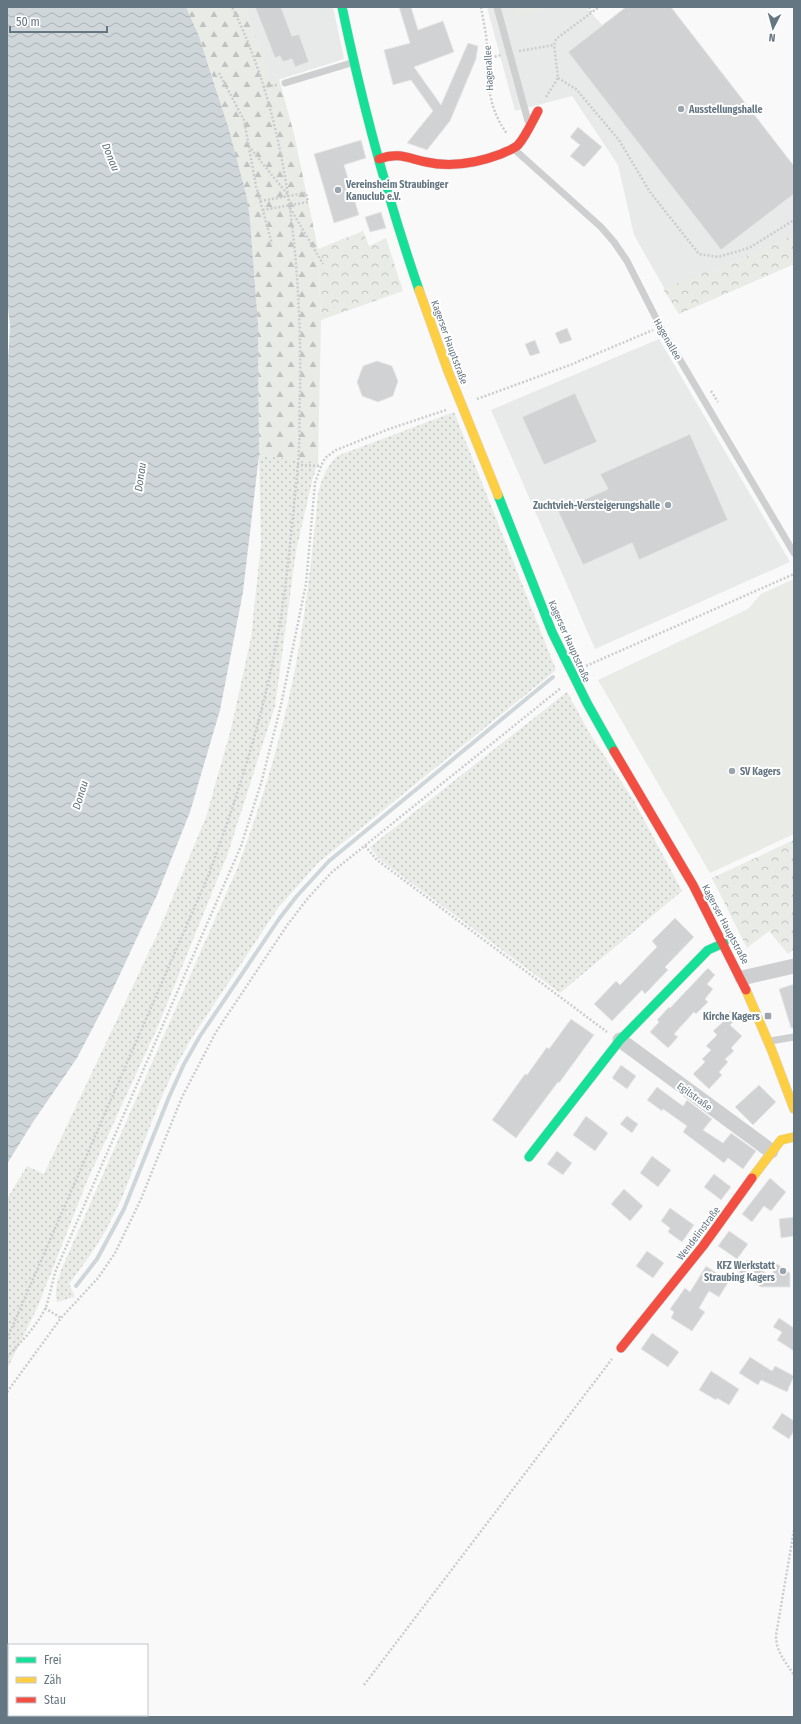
<svg xmlns="http://www.w3.org/2000/svg" width="801" height="1724" font-family="'Fira Sans Condensed',sans-serif">
  <style>
    .built { fill: #e8e9e9 }
    .grass { fill: url(#grass-dots) }
    .forest { fill: url(#forest-firs) }
    .park { fill: url(#park-crowns) }
    .pitch { fill: #e8ebe6 }
    .water { fill: url(#water-waves) }
    .lines { fill: none; stroke-linecap: round; stroke-linejoin: round }
    .stream { stroke: #ced6d9; stroke-width: 4 }
    .building { fill: #d0d2d3; stroke: #e8e8e8 }
    .fast-casing { stroke: #d5d6d7; stroke-width: 10 }
    .slow-casing { stroke: #d5d6d7; stroke-width: 10 }
    .jam-casing { stroke: #d5d6d7; stroke-width: 10 }
    .path { stroke: #cbcccd; stroke-width: 2.5; stroke-dasharray: 2 2; stroke-linecap: butt }
    .lane { stroke: #cecfd0; stroke-width: 7 }
    .street { stroke: #cecfd0; stroke-width: 15 }
    .fast { stroke: #16e098; stroke-width: 9 }
    .slow { stroke: #ffcf43; stroke-width: 9 }
    .jam { stroke: #f24e42; stroke-width: 9 }
    .poi-dot { fill: #99a4ac; stroke: #fff; stroke-width: 1.5 }
    .labels { text-anchor: middle; stroke-width: 4; stroke-linejoin: round; paint-order: stroke }
    .street-label { font-size: 10px; fill: #657683; stroke: #fff }
    .poi-label { font-size: 10px; font-weight: bold; fill: #657683; stroke: #fff; text-anchor: start }
    .water-label { font-size: 11px; font-style: italic; fill: #60757c; stroke: #fff }
  </style>
  <defs>
    <pattern id="grass-dots" width="8" height="8" patternUnits="userSpaceOnUse"><rect width="8" height="8" fill="#e8ebe6"/><path d="M2 2h.1M6 6h.1" fill="none" stroke="#c0c3c0" stroke-width="1.8" stroke-linecap="round"/></pattern>
    <pattern id="forest-firs" width="22" height="20" patternUnits="userSpaceOnUse"><rect width="22" height="20" fill="#e8ebe6"/><path d="M5 1l3.5 6h-7zM16 11l3.5 6h-7z" fill="#c0c3c0"/></pattern>
    <pattern id="park-crowns" width="20" height="18" patternUnits="userSpaceOnUse"><rect width="20" height="18" fill="#e8ebe6"/><path d="M2 6a3 3 0 1 1 6 0M12 15a3 3 0 1 1 6 0" fill="none" stroke="#c0c3c0"/></pattern>
    <pattern id="water-waves" width="16" height="10" patternUnits="userSpaceOnUse"><rect width="16" height="10" fill="#ced6d9"/><path d="M0 5q4-4 8 0t8 0" fill="none" stroke="#abb2b5"/></pattern>
  </defs>
  <rect width="100%" height="100%" fill="#f9f9f9"/>
  <g class="built">
    <path d="M245,7H333L344,59L271,82Z"/>
    <path d="M487,7H586L602,25L626,7H671L794,166V264L679,314L634,235L618,165L572,96L515,111Z"/>
    <path d="M659,339L790,562L595,649L491,410Z"/>
  </g>
  <g class="grass">
    <path d="M454,412L556,670L318,863L278,908L191,1039L173,1072L160,1101L121,1200L106,1230L91,1254L69,1284L75,1297L57,1302C54,1290 58,1280 62,1268L237,869C268,787 292,702 304,615C310,575 314,535 318,495C322,478 325,469 337,456Z"/>
    <path d="M259,455L318,462L312,481L296,551L275,706L228,853L158,1026L87,1181L38,1306L7,1369V1199L27,1166L44,1174L157,935L206,817L231,729L251,638L261,543Z"/>
    <path d="M567,692L590,734L634,801L682,891L560,993L379,859L370,847Z"/>
  </g>
  <path class="forest" d="M186,7H245L271,81L279,79L294,134L318,249L321,320L318,462L259,455L258,324L250,220L247,198L214,81L199,36Z"/>
  <g class="park">
    <path d="M363,231L369,246L386,238L403,291L321,320L318,249Z"/>
    <path d="M794,235V264L679,314L663,289L732,262Z"/>
    <path d="M794,840V949L788,954L769,931L747,948L712,878Z"/>
  </g>
  <g class="pitch">
    <path d="M511,7H544V10L514,18Z"/>
    <path d="M794,579V834L710,873L598,680L748,609L761,594Z"/>
  </g>
  <path class="water" d="M7,7H186L199,36L229,130L247,198L250,220L258,324L259,455L243,592L220,710L190,812L157,895L113,989L77,1058L33,1122L7,1164V381L10,326L7,299Z"/>
  <g class="lines">
    <path class="stream" d="M76,1286L97,1259L124,1209L169,1097L184,1064L200,1036L279,919L296,897L329,861L553,677"/>
  </g>
  <g class="building">
    <path d="M255,7H281L292,36L299,34L309,62L295,67L292,59L283,62L280,56L275,58Z"/>
    <path d="M399,7H411L418,30L443,21L454,52L414,67L441,105L468,43L478,46L476,59L450,121L427,150L407,143L433,111L411,80L393,85L384,50L410,43Z"/>
    <path d="M626,7H671L794,166V194L721,250L568,52Z"/>
    <path d="M578,127L602,147L584,167L570,156L580,145L570,137Z"/>
    <path d="M361,140L366,158L344,165L359,215L334,223L314,154Z"/>
    <path d="M381,212L386,228L370,232L365,217Z"/>
    <path d="M567,328L572,340L560,344L555,333Z"/>
    <path d="M535,340L540,353L530,356L525,344Z"/>
    <path d="M377,361L392,366L398,381L393,396L378,402L362,396L357,382L363,366Z"/>
    <path d="M575,393L597,442L544,465L522,417Z"/>
    <path d="M690,434L728,520L639,560L632,543L583,565L558,511L608,489L600,474Z"/>
    <path d="M675,918L694,937L665,967L668,970L645,994L642,990L612,1021L594,1004L616,981L620,985L657,947L652,941Z"/>
    <path d="M708,968L715,975L707,984L713,989L705,999L708,1002L696,1014L694,1012L674,1034L678,1037L668,1048L650,1032L659,1022L657,1020L669,1007L670,1008Z"/>
    <path d="M794,984V1028H791L779,989Z"/>
    <path d="M731,1010L738,1017L730,1025L742,1036L731,1048L734,1051L725,1059L728,1062L719,1072L722,1075L709,1089L693,1074L705,1062L702,1059L711,1050L706,1046L717,1035L713,1031L725,1020L726,1021L723,1018Z"/>
    <path d="M571,1019L594,1035L559,1083L558,1082L516,1138L492,1120L525,1074L527,1075L547,1047L549,1049Z"/>
    <path d="M621,1065L636,1076L627,1089L612,1078Z"/>
    <path d="M759,1085L776,1102L753,1125L735,1107Z"/>
    <path d="M657,1087L683,1106L687,1100L712,1119L703,1130L723,1143L731,1133L756,1151L743,1169L728,1158L724,1163L683,1132L687,1126L663,1109L662,1111L647,1100Z"/>
    <path d="M586,1116L608,1133L595,1151L573,1135Z"/>
    <path d="M627,1116L638,1124L632,1133L620,1124Z"/>
    <path d="M557,1151L572,1163L563,1175L547,1164Z"/>
    <path d="M652,1156L671,1170L658,1187L640,1173Z"/>
    <path d="M714,1174L731,1187L721,1200L704,1187Z"/>
    <path d="M770,1178L786,1192L771,1211L764,1206L752,1222L742,1214Z"/>
    <path d="M624,1189L643,1206L630,1221L611,1204Z"/>
    <path d="M670,1208L694,1225L682,1242L668,1232L670,1228L661,1221Z"/>
    <path d="M794,1217V1236L781,1238L779,1219Z"/>
    <path d="M729,1231L748,1244L737,1259L718,1246Z"/>
    <path d="M647,1251L664,1263L653,1278L636,1266Z"/>
    <path d="M747,1260L773,1278V1261L790,1273V1287H761L739,1272Z"/>
    <path d="M706,1266L729,1281L719,1297L709,1291L699,1308L705,1312L692,1331L671,1318L674,1312L670,1309L685,1288L690,1292Z"/>
    <path d="M779,1318L794,1328V1351L777,1340L782,1332L773,1327Z"/>
    <path d="M652,1333L679,1352L668,1367L641,1349Z"/>
    <path d="M750,1357L772,1371L775,1366L794,1376L787,1392L761,1380L758,1385L739,1373Z"/>
    <path d="M711,1371L739,1389L729,1405L717,1398L716,1400L699,1390Z"/>
    <path d="M782,1413L794,1421V1431L789,1439L772,1428Z"/>
  </g>
  <g class="lines">
    <g class="fast-casing">
      <g id="fast">
        <path d="M342,7C362,103 387,197 419,290"/>
        <path d="M498,495L552,632L587,703L614,751"/>
        <path d="M529,1157L620,1040L708,950L724,943"/>
      </g>
    </g>
    <g class="slow-casing">
      <g id="slow">
        <path d="M419,290L448,371L498,495"/>
        <path d="M746,990L772,1051L794,1109"/>
        <path d="M752,1178L781,1140L794,1137"/>
      </g>
    </g>
    <g class="jam-casing">
      <g id="jam">
        <path d="M379,159C399,152 407,158 426,162C452,168 477,163 501,154C507,151 514,149 518,145C526,136 532,122 538,111"/>
        <path d="M614,751L693,885L746,990"/>
        <path d="M621,1348L703,1246L752,1178"/>
      </g>
    </g>
    <g class="path">
      <path d="M481,7C483,19 486,32 487,44C489,80 485,102 507,134"/>
      <path d="M589,7L591,12"/>
      <path d="M519,51L554,45"/>
      <path d="M487,59L501,55"/>
      <path d="M219,73L244,120L256,186L272,244"/>
      <path d="M558,78L576,89L619,140L650,192L699,254L718,257L749,248L794,220"/>
      <path d="M263,87L277,85"/>
      <path d="M546,97L558,78L554,45L556,39L599,7"/>
      <path d="M251,149L288,195"/>
      <path d="M260,201L306,193L308,202L263,210"/>
      <path d="M290,208L323,264"/>
      <path d="M711,391L718,402"/>
      <path d="M477,399L570,365L653,330"/>
      <path d="M297,465L321,466"/>
      <path d="M586,666L794,574"/>
      <path d="M365,846L377,860L607,1032"/>
      <path d="M45,1308L61,1318"/>
      <path d="M7,1339L209,874C234,806 257,736 272,665C283,616 288,565 293,515C295,493 298,470 299,448C300,430 299,412 300,395C302,269 289,120 232,7"/>
      <path d="M7,1357C21,1342 37,1326 46,1307C50,1295 52,1282 56,1270L241,846L262,780L281,705L306,584L315,483L321,466L325,458L336,450L389,429L446,410"/>
      <path d="M7,1392L61,1318L98,1278L115,1253L141,1199L182,1097L216,1032L288,924L308,898L332,872L561,688"/>
      <path d="M794,1530L776,1635C776,1652 785,1661 794,1675"/>
      <path d="M364,1685L612,1359"/>
    </g>
    <g class="lane">
      <path d="M497,7L528,121"/>
      <path d="M285,83L351,63"/>
      <path d="M515,150L601,227L614,242L627,261L660,326L794,553"/>
      <path d="M770,1041L794,1037"/>
    </g>
    <g class="street">
      <path d="M742,978L794,966"/>
      <path d="M620,1040L771,1151"/>
    </g>
    <use href="#fast" class="fast"/>
    <use href="#slow" class="slow"/>
    <use href="#jam" class="jam"/>
  </g>
  <g class="poi-dot">
    <circle cx="681" cy="109" r="4"/>
    <circle cx="338" cy="190" r="4"/>
    <circle cx="668" cy="505" r="4"/>
    <circle cx="732" cy="771" r="4"/>
    <rect x="764" y="1012" width="8" height="8" rx="2"/>
    <circle cx="783" cy="1271" r="4"/>
  </g>
  <g class="labels">
    <g class="street-label">
      <text transform="translate(488 68) rotate(-93)" y="4">Hagenallee</text>
      <text transform="translate(668 339) rotate(60)" y="4">Hagenallee</text>
      <text transform="translate(450 342) rotate(70)" y="4">Kagerser Hauptstraße</text>
      <text transform="translate(570 641) rotate(66)" y="4">Kagerser Hauptstraße</text>
      <text transform="translate(726 924) rotate(62)" y="4">Kagerser Hauptstraße</text>
      <text transform="translate(695 1096) rotate(36)" y="4">Egilstraße</text>
      <text transform="translate(698 1233) rotate(-53)" y="4">Wendelinstraße</text>
    </g>
    <g class="poi-label">
      <text x="689" y="113">Ausstellungshalle</text>
      <text x="346" y="188">Vereinsheim Straubinger<tspan x="346" dy="12">Kanuclub e.V.</tspan></text>
      <text x="660" y="509" text-anchor="end">Zuchtvieh-Versteigerungshalle</text>
      <text x="740" y="775">SV Kagers</text>
      <text x="760" y="1020" text-anchor="end">Kirche Kagers</text>
      <text x="775" y="1269" text-anchor="end">KFZ Werkstatt<tspan x="775" dy="12">Straubing Kagers</tspan></text>
    </g>
    <g class="water-label">
      <text transform="translate(111 157) rotate(68)" y="4">Donau</text>
      <text transform="translate(140 477) rotate(-82)" y="4">Donau</text>
      <text transform="translate(80 795) rotate(-73)" y="4">Donau</text>
    </g>
  </g>
  <rect width="801" height="1724" fill="none" stroke="#657683" stroke-width="16"/>
  <rect x="8" y="1644" width="140" height="72" fill="#ffffff" stroke="#c1c8cd"/>
  <rect x="16" y="1657" width="20" height="6" fill="#16e098" stroke="#c1c8cd"/>
  <text x="44" y="1664" font-size="12" fill="#657683">Frei</text>
  <rect x="16" y="1677" width="20" height="6" fill="#ffcf43" stroke="#c1c8cd"/>
  <text x="44" y="1684" font-size="12" fill="#657683">Zäh</text>
  <rect x="16" y="1697" width="20" height="6" fill="#f24e42" stroke="#c1c8cd"/>
  <text x="44" y="1704" font-size="12" fill="#657683">Stau</text>
  <g transform="translate(773 28) rotate(186)" stroke="#ffffff" stroke-width="3" paint-order="stroke">
  <path d="M0-3L7 15L0 10L-7 15Z" fill="#657683"/>
  <text y="-6" font-size="11" font-weight="bold" text-anchor="middle" fill="#657683">N</text>
  </g>
  <path d="M10 26v6h97v-6" fill="none" stroke="#657683" stroke-width="2"/>
  <text x="16" y="26" font-size="12" fill="#657683" stroke="#ffffff" stroke-width="3" paint-order="stroke">50 m</text>
</svg>
